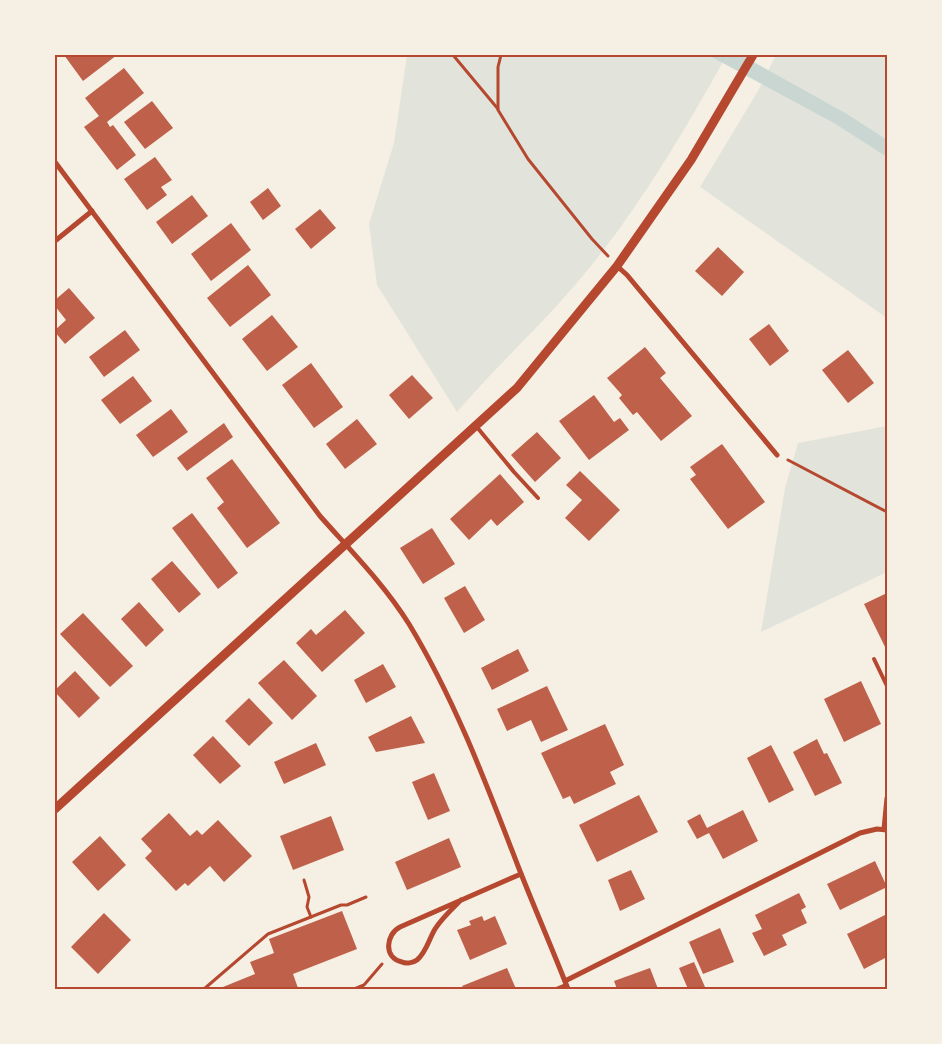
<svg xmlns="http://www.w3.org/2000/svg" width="942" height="1044" font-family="Roboto,sans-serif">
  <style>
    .green { fill: #e2e4dc }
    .water { fill: #c9d6d2 }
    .building { fill: #bf614a }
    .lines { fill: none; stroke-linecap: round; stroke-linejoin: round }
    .path { stroke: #b5482f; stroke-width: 3 }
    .service { stroke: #b5482f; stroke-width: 4 }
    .minor { stroke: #b5482f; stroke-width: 5 }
    .tertiary { stroke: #b5482f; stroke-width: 9 }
    .neatline { fill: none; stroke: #b5482f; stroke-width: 2 }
  </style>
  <rect width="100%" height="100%" fill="#f6efe4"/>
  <g class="green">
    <path d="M407,55H727C683,133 639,209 581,278C542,325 496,366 457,412L377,285L369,224L394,143Z"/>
    <path d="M776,55H887V318L700,187L758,91Z"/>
    <path d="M887,426V572L761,632L785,488L798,443Z"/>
  </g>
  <path class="water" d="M708,55H741L847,114L887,140V157L834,123Z"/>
  <g class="building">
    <path d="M64,55H117L83,81Z"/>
    <path d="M124,68L144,93L107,122L110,127L113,125L136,155L117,170L84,127L99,116L85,98Z"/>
    <path d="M152,101L173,128L145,149L124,122Z"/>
    <path d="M155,157L172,180L161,187L167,195L147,210L124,179Z"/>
    <path d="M268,188L281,206L263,220L250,202Z"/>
    <path d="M192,195L208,216L172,244L156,222Z"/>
    <path d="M320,209L336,228L311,249L295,229Z"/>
    <path d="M231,223L251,250L211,281L191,254Z"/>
    <path d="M718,247L744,272L722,296L695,271Z"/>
    <path d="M248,265L271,295L230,327L207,298Z"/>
    <path d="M69,288L95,318L65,344L55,332V330L66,320L55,306V300Z"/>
    <path d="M272,315L298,347L267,371L242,339Z"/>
    <path d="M769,324L789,351L770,366L749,339Z"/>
    <path d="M125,330L140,350L104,377L89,357Z"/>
    <path d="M645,347L666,373L660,378L692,416L661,441L637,412L633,415L619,398L622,395L607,378Z"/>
    <path d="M848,350L874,383L848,403L822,370Z"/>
    <path d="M311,363L343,407L314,428L282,385Z"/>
    <path d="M412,375L433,398L409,419L389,395Z"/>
    <path d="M133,376L152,401L120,424L101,400Z"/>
    <path d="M594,395L614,422L620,418L629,430L589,460L559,421Z"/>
    <path d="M171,409L188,432L153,457L136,435Z"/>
    <path d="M357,419L377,444L345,469L326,444Z"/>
    <path d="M224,423L233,437L187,471L177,458Z"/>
    <path d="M537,432L561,458L535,482L511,455Z"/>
    <path d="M722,444L765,502L728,529L690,479L696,475L690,467Z"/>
    <path d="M232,459L280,523L247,548L217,508L224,502L206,478Z"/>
    <path d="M580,471L620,510L589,541L565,518L582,500L566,485Z"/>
    <path d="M500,474L524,502L497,526L491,519L469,540L450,519Z"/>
    <path d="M192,513L238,573L218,589L172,528Z"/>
    <path d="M432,528L455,564L423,584L400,548Z"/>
    <path d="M172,561L201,594L179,613L151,579Z"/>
    <path d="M465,586L485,620L464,633L444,598Z"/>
    <path d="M887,593V648L886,649L864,604Z"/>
    <path d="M139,602L164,630L146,647L121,619Z"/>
    <path d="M345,610L365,633L322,672L296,643L311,629L316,635Z"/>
    <path d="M83,613L133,666L110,687L60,634Z"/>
    <path d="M518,649L529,671L492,690L481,668Z"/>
    <path d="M284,660L317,696L292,720L258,683Z"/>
    <path d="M383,664L396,687L366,703L354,680Z"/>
    <path d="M75,671L100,698L79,718L55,692V690Z"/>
    <path d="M861,681L881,724L844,742L824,699Z"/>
    <path d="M547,686L568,730L541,742L531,720L507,731L497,709Z"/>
    <path d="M249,698L273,723L249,746L225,721Z"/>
    <path d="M411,716L425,743L376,752L368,737Z"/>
    <path d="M605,724L624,765L610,772L616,784L574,804L570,796L563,799L541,753Z"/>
    <path d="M213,736L241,766L220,784L193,755Z"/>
    <path d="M817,739L824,754L827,753L842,783L815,796L793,752Z"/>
    <path d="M316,743L326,765L284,784L274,762Z"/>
    <path d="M771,745L794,790L769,803L747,758Z"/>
    <path d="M434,773L450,811L428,820L412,782Z"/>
    <path d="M639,795L658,832L597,862L579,825Z"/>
    <path d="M743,810L758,841L723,859L709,833L697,839L687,821L700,814L707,828Z"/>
    <path d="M169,813L190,836L197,830L202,835L218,820L252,856L224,882L210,866L188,886L185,883L176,891L145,858L152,851L141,839Z"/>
    <path d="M331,816L344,850L293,870L280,836Z"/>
    <path d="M100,836L126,865L98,891L72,862Z"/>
    <path d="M449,838L461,867L407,890L395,862Z"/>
    <path d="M875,861L887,887L840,910L827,884Z"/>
    <path d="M631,870L645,899L620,911L608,880Z"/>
    <path d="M799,893L806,907L801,910L807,923L782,935L787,945L764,956L752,933L762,929L755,915Z"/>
    <path d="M342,911L357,949L293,974L298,988L218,989L255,974L250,962L274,953L269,939Z"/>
    <path d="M104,913L131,940L98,974L71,947Z"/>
    <path d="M887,914V957L864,969L847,934Z"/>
    <path d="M482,916L484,921L495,916L507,944L470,960L457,930L471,925L469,921Z"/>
    <path d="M720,928L734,962L703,974L689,942Z"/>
    <path d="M694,962L705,987L699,989H688L679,968Z"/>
    <path d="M507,968L516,989H464L462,986Z"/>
    <path d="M650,968L658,989H617L614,981Z"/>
  </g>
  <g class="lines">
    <g class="path">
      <path d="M453,55L498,109"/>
      <path d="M501,55L498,67V110L528,159L592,239L608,256"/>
      <path d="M788,460L887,512"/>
      <path d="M304,880L309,897L307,907L311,917"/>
      <path d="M204,989L268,934L341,905H347L366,897"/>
      <path d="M354,989L364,985L382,964"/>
    </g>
    <g class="service">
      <path d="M476,426L514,472L538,498"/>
      <path d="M874,659L887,686"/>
      <path d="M556,989L566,985"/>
    </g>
    <g class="minor">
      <path d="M55,162L320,516C351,551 384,584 409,624C455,700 486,783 518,866C534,907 552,948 568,989"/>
      <path d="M55,241L92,211"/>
      <path d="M617,266L627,275L777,455"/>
      <path d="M884,829L887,798"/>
      <path d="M461,900C452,909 442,918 435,929C429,939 426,953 417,960C413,963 406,964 402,962C383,958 386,934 400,927L507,880L521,874"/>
      <path d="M565,981L860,833L877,829L887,830"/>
    </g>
    <path class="tertiary" d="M55,809L517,388L617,266L691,160L753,55"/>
  </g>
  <rect width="942" height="1044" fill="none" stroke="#f6efe4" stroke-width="112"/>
  <rect x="56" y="56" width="830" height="932" class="neatline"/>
</svg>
